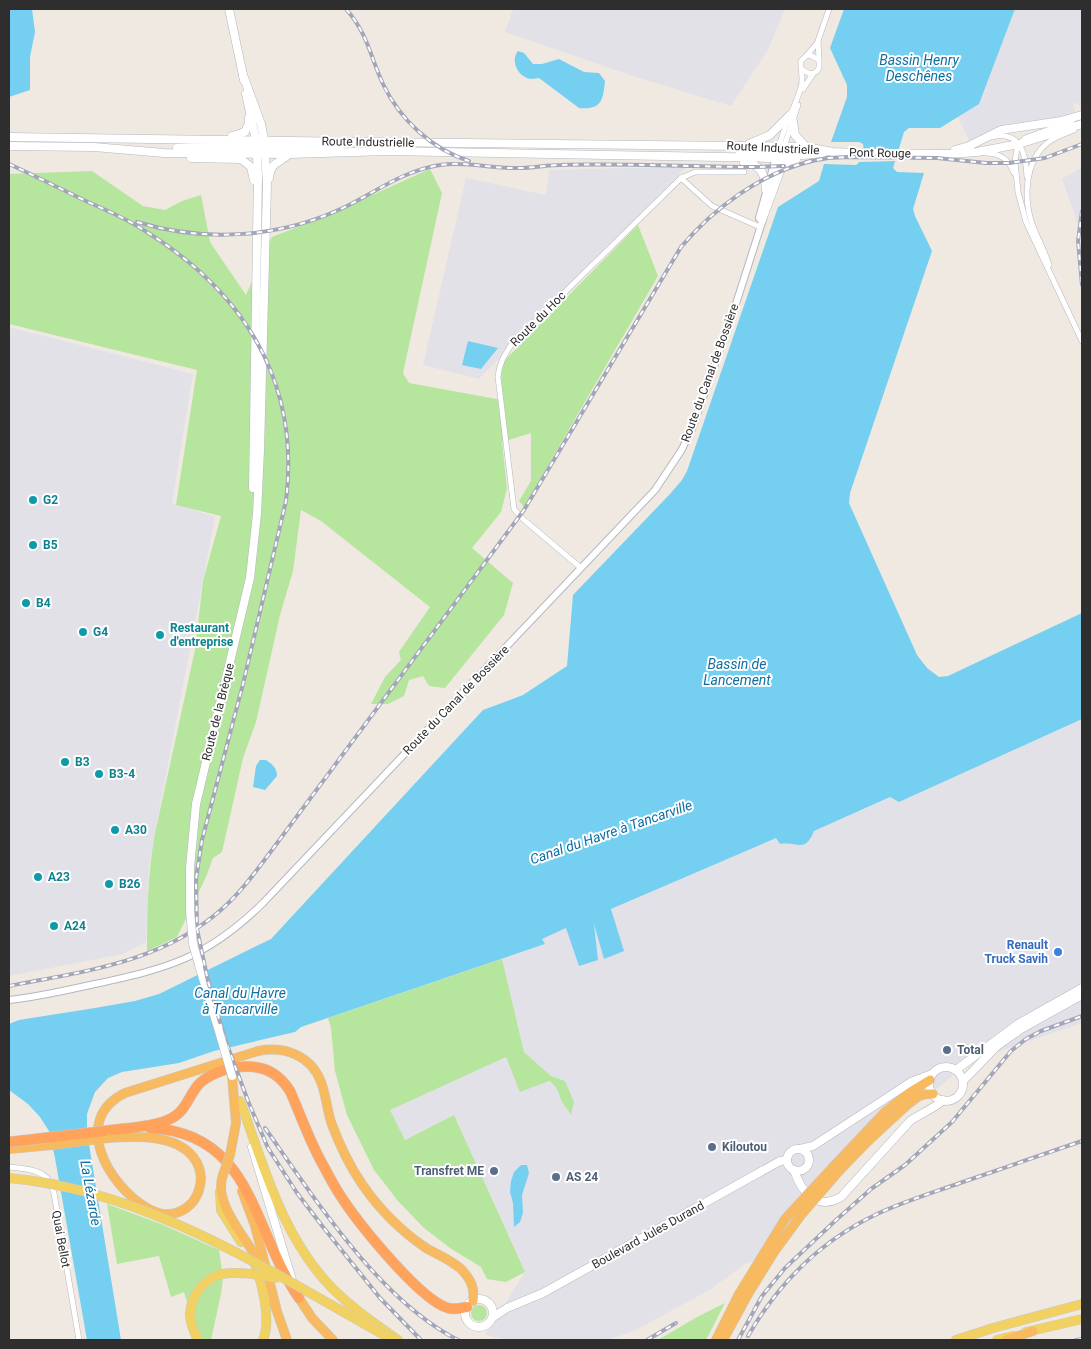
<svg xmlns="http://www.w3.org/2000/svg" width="1091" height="1349" font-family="Roboto,sans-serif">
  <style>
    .industrial { fill: #e3e1e8 }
    .green { fill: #b6e59e }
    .water { fill: #75cff0 }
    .pier { fill: #efe9e1 }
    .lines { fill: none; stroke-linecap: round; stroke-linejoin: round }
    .minor-casing { stroke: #b4b7c1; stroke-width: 6 }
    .tertiary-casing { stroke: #b4b7c1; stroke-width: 8 }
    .secondary-casing { stroke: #b4b7c1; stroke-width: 9 }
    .primary-casing { stroke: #c9c9c9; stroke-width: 10 }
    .trunk-casing { stroke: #c9c9c9; stroke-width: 10 }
    .motorway-casing { stroke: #c9c9c9; stroke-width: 11 }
    .minor { stroke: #fff; stroke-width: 5 }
    .tertiary { stroke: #fff; stroke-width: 6 }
    .secondary { stroke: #fff; stroke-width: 8 }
    .primary { stroke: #f2d163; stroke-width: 9 }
    .trunk { stroke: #f8ba60; stroke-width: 9 }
    .motorway { stroke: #ffa35c; stroke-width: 10 }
    .rail-casing { stroke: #a3a6b8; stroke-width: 4 }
    .rail { stroke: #fff; stroke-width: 2; stroke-dasharray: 5.5; stroke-linecap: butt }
    .secondary-bridge-casing { stroke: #b4b7c1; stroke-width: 9; stroke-linecap: butt }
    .primary-bridge-casing { stroke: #c9c9c9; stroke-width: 10; stroke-linecap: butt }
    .trunk-bridge-casing { stroke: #c9c9c9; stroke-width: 10; stroke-linecap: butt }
    .motorway-bridge-casing { stroke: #c9c9c9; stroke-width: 11; stroke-linecap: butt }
    .secondary-bridge { stroke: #fff; stroke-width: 8 }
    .primary-bridge { stroke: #f2d163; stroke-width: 9 }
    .trunk-bridge { stroke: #f8ba60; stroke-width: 9 }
    .motorway-bridge { stroke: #ffa35c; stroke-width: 10 }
    .culture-dot { fill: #0f9aa8; stroke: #fff; stroke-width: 2 }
    .shop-dot { fill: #3f7fe0; stroke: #fff; stroke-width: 2 }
    .service-dot { fill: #5c6f8a; stroke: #fff; stroke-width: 2 }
    .labels { text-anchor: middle; stroke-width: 4; stroke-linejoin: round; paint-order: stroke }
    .street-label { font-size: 12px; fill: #2e2e2e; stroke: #fff }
    .culture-label { font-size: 12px; font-weight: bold; fill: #0d838f; stroke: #fff; text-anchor: start }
    .shop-label { font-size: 12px; font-weight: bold; fill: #366cbe; stroke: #fff; text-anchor: end }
    .service-label { font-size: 12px; font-weight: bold; fill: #4e5e75; stroke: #fff; text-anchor: start }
    .water-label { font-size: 14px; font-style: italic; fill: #0d6fa3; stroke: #fff }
  </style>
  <rect width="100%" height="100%" fill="#efe9e1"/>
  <g class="industrial">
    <path d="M513,9H785L768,50L731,106L633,76L505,32Z"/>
    <path d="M1015,9H1082V108L1081,109L1078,102L1073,105L1075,112L1063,117L1008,124L970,143L958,117L979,104Z"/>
    <path d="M1082,167V235L1062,179Z"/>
    <path d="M621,168H685L479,379L423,365L466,178L546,195L549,170Z"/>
    <path d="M9,327L193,374L172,503L215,517L154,838L149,867L146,942L123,954L9,976Z"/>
    <path d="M1082,719V1023L971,1061L838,1168L778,1251L745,1264L711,1289L634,1331L608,1340H508L485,1335L525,1272L454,1115L405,1140L389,1109L506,1057L556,1086L560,1091L561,1100L570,1114L565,1081L551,1076L524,1052L502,959L545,944L542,939L566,928L598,960L593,919L604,958L623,951L611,909L777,837L783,843L795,845L810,841L814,831L890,797L899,802Z"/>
  </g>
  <g class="green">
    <path d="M430,169L442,193L403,373L409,383L502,400L501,372L504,361L638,225L658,276L524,507L519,501L531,481V433L502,442L507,488L501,512L472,548L513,583L504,615L445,688L429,686L423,676L409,680L404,696L388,704H371L385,677L401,660L399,652L430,607L321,521L301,510L293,571L280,615L256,722L243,758L222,852L213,858L206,877L177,937L147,951C147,913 148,876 154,838L195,650L203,581L221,516L176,505L197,370L9,324V174L92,171L143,206L165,210L182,201L201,195L210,242L246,295L272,237L321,218Z"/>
    <path d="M502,959L524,1052L551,1076L565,1081L574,1102L571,1115C569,1111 566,1108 564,1105C557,1094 561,1089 549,1081L520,1092L506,1057L390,1110L405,1140L454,1115L525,1272L506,1282L487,1279L481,1267L450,1248L424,1228L398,1201L374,1170L347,1115L335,1071L331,1028L328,1018Z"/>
    <path d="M107,1204L161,1224L219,1250L223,1278L221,1294L211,1340H199L184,1292L171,1297L159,1256L117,1264Z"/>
    <path d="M725,1303L706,1340H658L697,1317Z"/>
    <circle cx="479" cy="1313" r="8"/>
  </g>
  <g class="water">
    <path d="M9,9H32L35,32L30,57V90L9,97Z"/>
    <path d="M844,9H1015L979,104L940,128H909L904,132L893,168L897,172L924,173L913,209L915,216L932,251L850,493L849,503L917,655L927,668L939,677L948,676L1082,613V719L899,802L890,797L814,831C805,854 797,841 780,844L776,838L611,909L624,951L604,959L594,924L598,960L579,966L566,928L542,939L545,944L301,1027L295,1032L214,1051L179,1063L122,1072L108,1078L95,1092L87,1114V1132L121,1340H87L55,1158L49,1131L40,1117L28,1104L9,1090V1024L19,1020L95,1008L135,1001L159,994L271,939L483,710L523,695L567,666L573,595L670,494L682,480L687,471L778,207L819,181L824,164L856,165C862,162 865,151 863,144L859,142H831L847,97V85L830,48Z"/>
    <path d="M518,51L524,53L533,64H542L559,59L584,72L599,73L605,81C603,100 602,110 579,108L539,78C537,78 534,79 531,79C518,77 510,61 518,51Z"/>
    <path d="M468,341L498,348L481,369L462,365Z"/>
    <path d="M260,760H266C272,764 277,768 277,776L265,790L253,787L256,766Z"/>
    <path d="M521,1165H527L529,1173L522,1195L523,1213L520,1222L514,1227L513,1203L510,1192L511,1181L514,1172Z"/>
  </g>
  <path class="pier" d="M861,149H902L898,161L858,162Z"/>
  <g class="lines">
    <g class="minor-casing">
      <g id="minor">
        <path d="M807,55L818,42"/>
        <path d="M819,59L818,41L829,9"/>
        <path d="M803,89L813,74"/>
        <path d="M1072,121L1025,138L1017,148L1015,162L1018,192L1026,222L1082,341"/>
        <path d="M992,137C1021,130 1026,155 1027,177"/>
        <path d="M779,147C784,125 795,108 801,87C804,78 800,70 801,61L806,56L810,55L819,60V68L816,72L810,74L803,70"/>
        <path d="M784,147L798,105"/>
        <path d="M985,153C1000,153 1009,159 1014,173"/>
        <path d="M681,178L712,206L760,227"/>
        <path d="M1049,265C1045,252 1039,241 1034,229C1023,202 1023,160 1050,141C1057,136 1067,133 1074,130"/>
        <path d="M581,568L523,519L514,509L498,377C499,364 504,356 511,345L681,178L695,172H744"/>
        <path d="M9,1167C21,1168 38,1169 47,1178C50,1181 52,1188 54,1193L79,1340"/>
      </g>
    </g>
    <g class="tertiary-casing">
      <g id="tertiary">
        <path d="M777,173L784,147"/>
        <path d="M759,218L777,153"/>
        <path d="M9,1000C38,997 67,990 95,984C169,968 207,958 263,903L655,490L681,451L692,429L734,310L764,216"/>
      </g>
    </g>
    <g class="secondary-casing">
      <g id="secondary">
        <path d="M229,9L244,80"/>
        <path d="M246,94L256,140L258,175L253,488"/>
        <path d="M793,121L795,135L806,147"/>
        <path d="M232,136L245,132L249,123V118"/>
        <path d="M9,137L364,142L739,146L806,147L833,152L858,153L950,154L977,152L1019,144L1082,124"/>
        <path d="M749,144L770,135L790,115"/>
        <path d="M9,146L94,147L164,153L289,154L388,151L772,158L823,153"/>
        <path d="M177,148C232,145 286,149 340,147"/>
        <path d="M955,150L969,146L1001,130L1061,121L1082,115"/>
        <path d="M740,153L766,152L781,149"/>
        <path d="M191,158L241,159L251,167L254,180"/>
        <path d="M744,162C761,164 765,174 766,190"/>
        <path d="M269,178C271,161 279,164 289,154"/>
        <path d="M762,220L780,171L788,161L796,159"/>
        <path d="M190,910V868L196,804L250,578L257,514L260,450L267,184L264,140L261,124L243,75"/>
        <path d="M199,965L218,1028"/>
        <circle cx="946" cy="1084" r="17"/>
        <path d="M956,1070L1018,1024L1082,988"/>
        <path d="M963,1081L997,1046L1021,1029L1082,995"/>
        <path d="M252,1147L292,1280"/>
        <path d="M800,1149L813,1146L911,1082L932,1074"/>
        <circle cx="798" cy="1160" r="11"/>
        <path d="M794,1170C801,1192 817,1211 841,1197L910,1121C921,1113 934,1109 943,1100"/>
        <circle cx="479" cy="1313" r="14"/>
        <path d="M492,1318L507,1308L543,1293L780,1161L787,1160"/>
      </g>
    </g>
    <g class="primary-casing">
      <g id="primary">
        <path d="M240,1101C264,1166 282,1237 332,1288C352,1308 375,1324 398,1340"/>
        <path d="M220,1191L221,1210L241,1242"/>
        <path d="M253,1259C261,1279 272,1319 263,1340"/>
        <path d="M1026,1332L1082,1319"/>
        <path d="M956,1340L993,1328L1082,1304"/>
        <path d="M997,1340L1013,1336"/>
      </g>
    </g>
    <g class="trunk-casing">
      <g id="trunk">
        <path d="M108,1138C123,1137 138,1136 153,1138C234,1148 198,1238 147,1208C109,1186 70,1120 125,1093L258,1051C284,1046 311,1055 321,1082C326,1095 327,1109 331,1122C339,1144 349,1165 362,1184C379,1209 401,1231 426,1248C438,1255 452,1260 462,1270C471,1280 475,1288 473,1301"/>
        <path d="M9,1149L52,1145"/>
        <path d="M230,1155L236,1123L232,1076"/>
        <path d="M833,1167L885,1112L909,1093L930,1080"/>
        <path d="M840,1170L867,1142L907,1105L919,1096L927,1094H933"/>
        <path d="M223,1175C212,1206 250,1240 261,1267"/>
        <path d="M242,1191L255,1226L276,1307"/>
        <path d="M299,1298L312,1318L333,1340"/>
        <path d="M274,1303L287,1340"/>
        <path d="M716,1340L739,1294"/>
        <path d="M723,1340L748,1294"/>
        <path d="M1006,1340L1033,1331"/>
      </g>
    </g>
    <g class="motorway-casing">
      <g id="motorway">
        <path d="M150,1128C254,1133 252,1231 299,1298"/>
        <path d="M105,1131C123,1128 157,1127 172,1118C187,1110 189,1094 200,1083C207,1076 218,1072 227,1069C254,1063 275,1067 290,1091C301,1116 310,1142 323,1165C329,1176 335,1188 342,1198C359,1224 420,1300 448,1308C454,1310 461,1308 467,1307"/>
      </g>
    </g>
    <use href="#minor" class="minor"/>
    <use href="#tertiary" class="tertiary"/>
    <use href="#secondary" class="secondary"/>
    <use href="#primary" class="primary"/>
    <use href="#trunk" class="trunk"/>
    <use href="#motorway" class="motorway"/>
    <g class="rail-casing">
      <g id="rail">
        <path d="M346,9C368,34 370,56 383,84C400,120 432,149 469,161"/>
        <path d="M806,162L828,158L848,157L937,158L986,163H1009L1045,158L1082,144"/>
        <path d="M9,164C35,176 61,189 88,202C106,210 125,218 142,229C242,290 301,380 286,501L243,684L202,840L196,879L197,929L208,981L225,1039L248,1101L268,1148L297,1193L323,1227L380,1298L421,1340"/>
        <path d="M1082,211L1078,241L1082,285"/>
        <path d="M137,222C206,243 282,238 347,206C379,190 403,171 440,165C466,161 492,169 519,168C533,168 547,165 561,165C626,163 692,167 757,167L784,166"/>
        <path d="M9,986C85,971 161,963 222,909C240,893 254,874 269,854L524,510L681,247C714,208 761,173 812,161"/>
        <path d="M265,1128C315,1199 380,1301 458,1340"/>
        <path d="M748,1336C778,1284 821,1241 875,1215C902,1202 932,1193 960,1183C1001,1169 1042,1155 1082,1141"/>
        <path d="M647,1340L676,1323"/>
        <path d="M738,1340L762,1296L785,1268L835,1221L871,1189L905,1165L952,1122L1011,1051L1026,1039L1041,1031L1082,1016"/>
        <path d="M1076,1340L1082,1339"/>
      </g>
    </g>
    <use href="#rail" class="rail"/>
    <g class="secondary-bridge-casing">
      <g id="secondary-bridge">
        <path d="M190,910L193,944L199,965"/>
        <path d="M218,1028L232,1076"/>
      </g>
    </g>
    <g class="primary-bridge-casing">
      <g id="primary-bridge">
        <path d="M9,1178C148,1190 274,1274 393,1340"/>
        <path d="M198,1340C194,1332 190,1323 190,1314C191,1296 204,1278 222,1274C239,1271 260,1275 277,1278"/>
      </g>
    </g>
    <g class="trunk-bridge-casing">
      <g id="trunk-bridge">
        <path d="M52,1145L108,1138"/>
        <path d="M223,1175L230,1155"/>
        <path d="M739,1294L785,1219L833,1167"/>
        <path d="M748,1294L774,1252L801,1215L840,1170"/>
      </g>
    </g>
    <g class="motorway-bridge-casing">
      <path id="motorway-bridge" d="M9,1142L105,1131"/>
    </g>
    <use href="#secondary-bridge" class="secondary-bridge"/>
    <use href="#primary-bridge" class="primary-bridge"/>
    <use href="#trunk-bridge" class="trunk-bridge"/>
    <use href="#motorway-bridge" class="motorway-bridge"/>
  </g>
  <g class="culture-dot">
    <circle cx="33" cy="500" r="5"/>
    <circle cx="33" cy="545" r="5"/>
    <circle cx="26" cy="603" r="5"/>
    <circle cx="83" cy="632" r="5"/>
    <circle cx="160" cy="635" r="5"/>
    <circle cx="65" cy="762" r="5"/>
    <circle cx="99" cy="774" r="5"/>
    <circle cx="115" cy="830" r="5"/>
    <circle cx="38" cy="877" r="5"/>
    <circle cx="109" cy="884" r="5"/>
    <circle cx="54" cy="926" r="5"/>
  </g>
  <circle class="shop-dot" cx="1058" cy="952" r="5"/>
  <g class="service-dot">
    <circle cx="947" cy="1050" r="5"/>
    <circle cx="712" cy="1147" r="5"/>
    <circle cx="494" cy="1171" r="5"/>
    <circle cx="556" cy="1177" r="5"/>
  </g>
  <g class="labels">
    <g class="street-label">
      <text transform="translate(368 142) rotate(1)" y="4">Route Industrielle</text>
      <text transform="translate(773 148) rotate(3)" y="4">Route Industrielle</text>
      <text transform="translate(880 153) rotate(1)" y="4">Pont Rouge</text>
      <text transform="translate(538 319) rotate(-45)" y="4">Route du Hoc</text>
      <text transform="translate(710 373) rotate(-70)" y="4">Route du Canal de Bossière</text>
      <text transform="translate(456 700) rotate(-46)" y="4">Route du Canal de Bossière</text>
      <text transform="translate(218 712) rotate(-76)" y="4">Route de la Brèque</text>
      <text transform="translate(648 1235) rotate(-29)" y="4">Boulevard Jules Durand</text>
      <text transform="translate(61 1239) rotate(80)" y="4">Quai Bellot</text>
    </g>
    <g class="culture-label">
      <text x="43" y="504">G2</text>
      <text x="43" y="549">B5</text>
      <text x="36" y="607">B4</text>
      <text x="170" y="632">Restaurant<tspan x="170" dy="14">d'entreprise</tspan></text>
      <text x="93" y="636">G4</text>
      <text x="75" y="766">B3</text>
      <text x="109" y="778">B3-4</text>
      <text x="125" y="834">A30</text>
      <text x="48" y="881">A23</text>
      <text x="119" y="888">B26</text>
      <text x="64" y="930">A24</text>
    </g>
    <g class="shop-label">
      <text x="1048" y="949">Renault<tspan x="1048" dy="14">Truck Savih</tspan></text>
    </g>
    <g class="service-label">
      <text x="957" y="1054">Total</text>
      <text x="722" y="1151">Kiloutou</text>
      <text x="484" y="1175" text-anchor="end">Transfret ME</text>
      <text x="566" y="1181">AS 24</text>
    </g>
    <g class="water-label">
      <text x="919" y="65">Bassin Henry<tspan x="919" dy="16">Deschênes</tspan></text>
      <text x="737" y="669">Bassin de<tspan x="737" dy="16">Lancement</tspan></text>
      <text transform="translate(611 832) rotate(-19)" y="5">Canal du Havre à Tancarville</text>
      <text x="240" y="998">Canal du Havre<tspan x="240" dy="16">à Tancarville</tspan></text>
      <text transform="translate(91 1193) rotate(80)" y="5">La Lézarde</text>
    </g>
  </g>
  <rect width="1091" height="1349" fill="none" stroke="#2e2e2e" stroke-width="20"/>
</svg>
